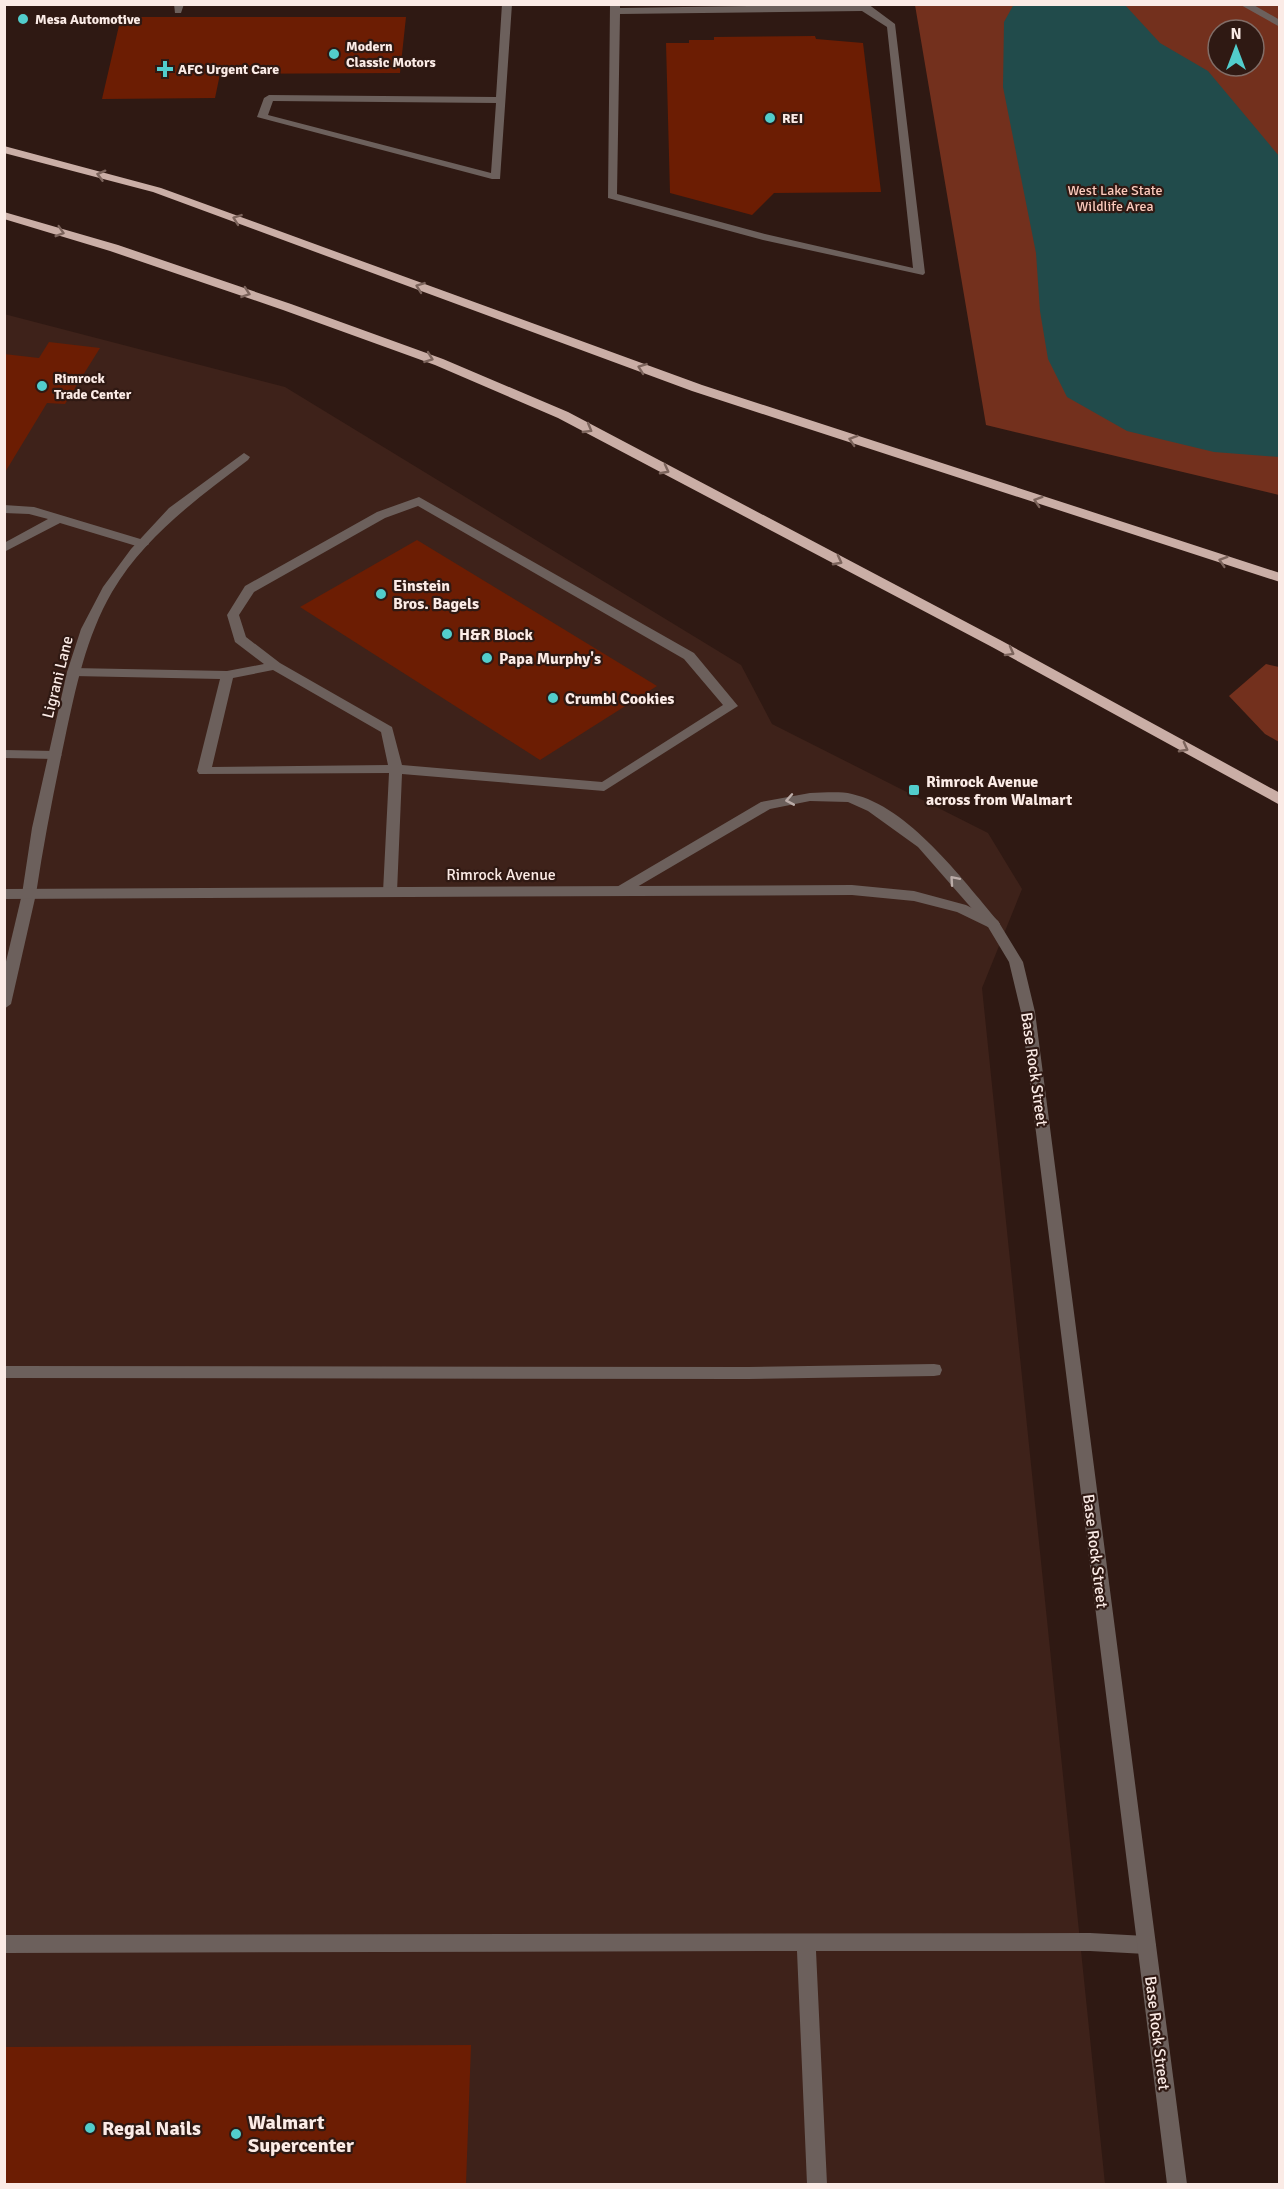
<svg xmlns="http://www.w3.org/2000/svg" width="1284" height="2189" font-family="Signika,sans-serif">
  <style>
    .built { fill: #3e221a }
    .green { fill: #73301d; fill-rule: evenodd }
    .water { fill: #214b4b }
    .building { fill: #6c1d03 }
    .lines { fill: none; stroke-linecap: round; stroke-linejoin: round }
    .service { fill: #6c605c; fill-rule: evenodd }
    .minor { fill: #6c605c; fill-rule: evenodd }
    .tertiary { fill: #6c605c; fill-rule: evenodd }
    .trunk { fill: #caaea6; fill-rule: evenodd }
    .oneway { stroke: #7c645c }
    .oneway2 { stroke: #bbaca8 }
    .poi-dot { fill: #52cdcc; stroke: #2f1913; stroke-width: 2 }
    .labels { text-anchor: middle; stroke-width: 4.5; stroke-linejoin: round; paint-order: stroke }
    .far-poi-label { font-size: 14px; font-weight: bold; fill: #fbebe6; stroke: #2f1913; text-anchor: start }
    .far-park-label { font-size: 14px; fill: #fccbbd; stroke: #2f1913 }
    .poi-label { font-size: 16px; font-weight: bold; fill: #fbebe6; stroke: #2f1913; text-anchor: start }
    .street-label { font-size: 16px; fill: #fbebe6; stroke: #2f1913 }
    .near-poi-label { font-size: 20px; font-weight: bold; fill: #fbebe6; stroke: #2f1913; text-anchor: start }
  </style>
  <rect width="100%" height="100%" fill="#2f1913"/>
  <path class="built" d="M4,314L285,387L741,665L772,724L988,833L1022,889L982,988L1105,2184H5Z"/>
  <g class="green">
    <path d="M915,5H1279V495L986,425ZM1218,30H1254V66H1218Z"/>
    <path d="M1266,664L1279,667V742L1265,734L1229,696Z"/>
  </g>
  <path class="water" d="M1014,4L1125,5L1160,43L1208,71L1279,156V457L1214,452L1127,431L1067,397L1048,359L1040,311L1036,253L1003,87L1004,22Z"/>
  <g class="building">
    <path d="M121,17H406L400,73L220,74L215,98L102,99Z"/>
    <path d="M815,36L816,39L863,43L881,192L774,193L752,215L670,193L666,43H689V40H714V37Z"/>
    <path d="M49,342L100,348L65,404L47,403L4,474V354L39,358Z"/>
    <path d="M417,540L657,686L540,760L300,607Z"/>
    <path d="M471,2045L466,2184H4V2047Z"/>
  </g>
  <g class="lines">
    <g class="service">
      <path d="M174,4H184L181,13H175Z"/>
      <path d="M502,4H512L500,179H492L257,117L264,98L269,95L496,97ZM273,101L496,103L491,173L268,115Z"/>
      <path d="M610,4H620V8L868,4L895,24L925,273L923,275L763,240L608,198ZM862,11L887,27L913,268L765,234L617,194L620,14Z"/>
      <path d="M1239,4H1252L1280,20V27Z"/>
      <path d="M419,497L694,653L738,706L604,791L402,774L397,892L390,897L383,892L389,773L199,774L197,771L220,679L73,676L67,672L73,668L227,671L264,664L235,642L227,615L245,586L377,512ZM418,506L684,659L723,705L602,782L402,765L392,727L280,663L246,637L239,615L254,592L385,518ZM273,670L381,732L388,765L212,767L233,678Z"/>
      <path d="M4,505L34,507L147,541L149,544L143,548L60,523L4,552V543L48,519L29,514L4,513Z"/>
      <path d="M4,750L55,751L62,755L55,759L4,758Z"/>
      <path d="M810,793C823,793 839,791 852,794C909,807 961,878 998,921L1000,924L998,927H988L918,847L868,811L848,802L810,801L770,809L625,894L620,896L613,891L615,888L761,802Z"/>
      <path d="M29,889L36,894L11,1004L4,1009V970L22,894Z"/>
      <path d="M934,1364L940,1365L942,1370L940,1375L934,1376L748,1379L4,1378V1366L748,1367Z"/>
      <path d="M1090,1933L1146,1936L1153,1939L1156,1945L1153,1951L1146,1954L1090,1951H816L827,2184H807L797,1951L4,1953V1935Z"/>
    </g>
    <path class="minor" d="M244,453L250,457L248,460C198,498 145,536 112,592C86,637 76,687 65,738C54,790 44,841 36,894L34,897H24L22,894L32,828L67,672L81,629L103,587L131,549L169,508Z"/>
    <path class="tertiary" d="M852,885L914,891L966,905L998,921L1023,962L1035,1012L1187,2184H1167L1021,1012L1009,962L988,927L957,912L914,901L852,895L4,899V889Z"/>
    <g class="trunk">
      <path d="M4,146L161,188L702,385L1280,573V582L692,391L153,192L4,153Z"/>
      <path d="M4,212L118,245L291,304L443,359L568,412L1002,641L1280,793V805L992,647L558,418L435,365L283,310L110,251L4,219Z"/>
    </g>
  </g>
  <defs><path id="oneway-chevron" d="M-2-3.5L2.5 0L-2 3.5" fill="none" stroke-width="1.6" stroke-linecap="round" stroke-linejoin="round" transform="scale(1.5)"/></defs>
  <g class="oneway">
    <use href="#oneway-chevron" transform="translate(101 175) rotate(-165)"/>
    <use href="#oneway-chevron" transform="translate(237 219) rotate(-160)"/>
    <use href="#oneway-chevron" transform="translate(60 232) rotate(17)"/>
    <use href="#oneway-chevron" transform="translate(420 287) rotate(-160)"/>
    <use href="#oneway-chevron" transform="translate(246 293) rotate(19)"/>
    <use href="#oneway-chevron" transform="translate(429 358) rotate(20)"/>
    <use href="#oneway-chevron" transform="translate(642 368) rotate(-160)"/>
    <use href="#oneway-chevron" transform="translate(588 429) rotate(30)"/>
    <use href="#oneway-chevron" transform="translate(853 440) rotate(-162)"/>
    <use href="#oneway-chevron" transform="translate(665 470) rotate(28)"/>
    <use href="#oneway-chevron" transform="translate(1038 501) rotate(-162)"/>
    <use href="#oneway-chevron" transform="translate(838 561) rotate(28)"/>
    <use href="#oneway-chevron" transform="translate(1223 561) rotate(-163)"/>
    <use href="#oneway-chevron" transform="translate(1010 652) rotate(29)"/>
    <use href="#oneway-chevron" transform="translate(1184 748) rotate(28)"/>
  </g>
  <g class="oneway2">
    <use href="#oneway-chevron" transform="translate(790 800) rotate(170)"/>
    <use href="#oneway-chevron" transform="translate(954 880) rotate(-131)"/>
  </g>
  <g class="poi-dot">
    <circle cx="23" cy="19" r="6"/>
    <circle cx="334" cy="54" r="6"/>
    <path d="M162 60h6v6h6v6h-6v6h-6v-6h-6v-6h6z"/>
    <circle cx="770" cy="118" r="6"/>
    <circle cx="42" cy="386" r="6"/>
    <circle cx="381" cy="594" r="6"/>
    <circle cx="447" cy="634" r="6"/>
    <circle cx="487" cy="658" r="6"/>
    <circle cx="553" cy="698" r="6"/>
    <rect x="908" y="784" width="12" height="12" rx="3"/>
    <circle cx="90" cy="2128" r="6"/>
    <circle cx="236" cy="2134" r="6"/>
  </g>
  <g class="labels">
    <g class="far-poi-label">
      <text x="35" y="24">Mesa Automotive</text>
      <text x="346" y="51">Modern<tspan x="346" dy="16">Classic Motors</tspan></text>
      <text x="178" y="74">AFC Urgent Care</text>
      <text x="782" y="123">REI</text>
      <text x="54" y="383">Rimrock<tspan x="54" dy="16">Trade Center</tspan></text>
    </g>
    <g class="far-park-label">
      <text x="1115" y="195">West Lake State<tspan x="1115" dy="16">Wildlife Area</tspan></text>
    </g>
    <g class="poi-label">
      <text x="393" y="591">Einstein<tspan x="393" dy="18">Bros. Bagels</tspan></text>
      <text x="459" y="640">H&amp;R Block</text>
      <text x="499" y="664">Papa Murphy's</text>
      <text x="565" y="704">Crumbl Cookies</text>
      <text x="926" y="787">Rimrock Avenue<tspan x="926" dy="18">across from Walmart</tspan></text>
    </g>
    <g class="street-label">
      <text transform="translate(57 677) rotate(-76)" y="6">Ligrani Lane</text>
      <text x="501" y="880">Rimrock Avenue</text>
      <text transform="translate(1035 1069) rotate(82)" y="6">Base Rock Street</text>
      <text transform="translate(1096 1551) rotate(83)" y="6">Base Rock Street</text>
      <text transform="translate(1158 2033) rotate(83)" y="6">Base Rock Street</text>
    </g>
    <g class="near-poi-label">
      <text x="248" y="2129">Walmart<tspan x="248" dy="23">Supercenter</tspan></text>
      <text x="102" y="2135">Regal Nails</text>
    </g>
  </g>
  <rect width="1284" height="2189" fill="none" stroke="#fbebe6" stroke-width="12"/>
  <g transform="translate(1236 48)"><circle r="28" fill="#2f1913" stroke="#816d67" stroke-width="1.5"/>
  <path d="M0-4.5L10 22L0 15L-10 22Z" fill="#52cdcc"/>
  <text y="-9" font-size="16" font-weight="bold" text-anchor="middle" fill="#fbebe6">N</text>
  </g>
</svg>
